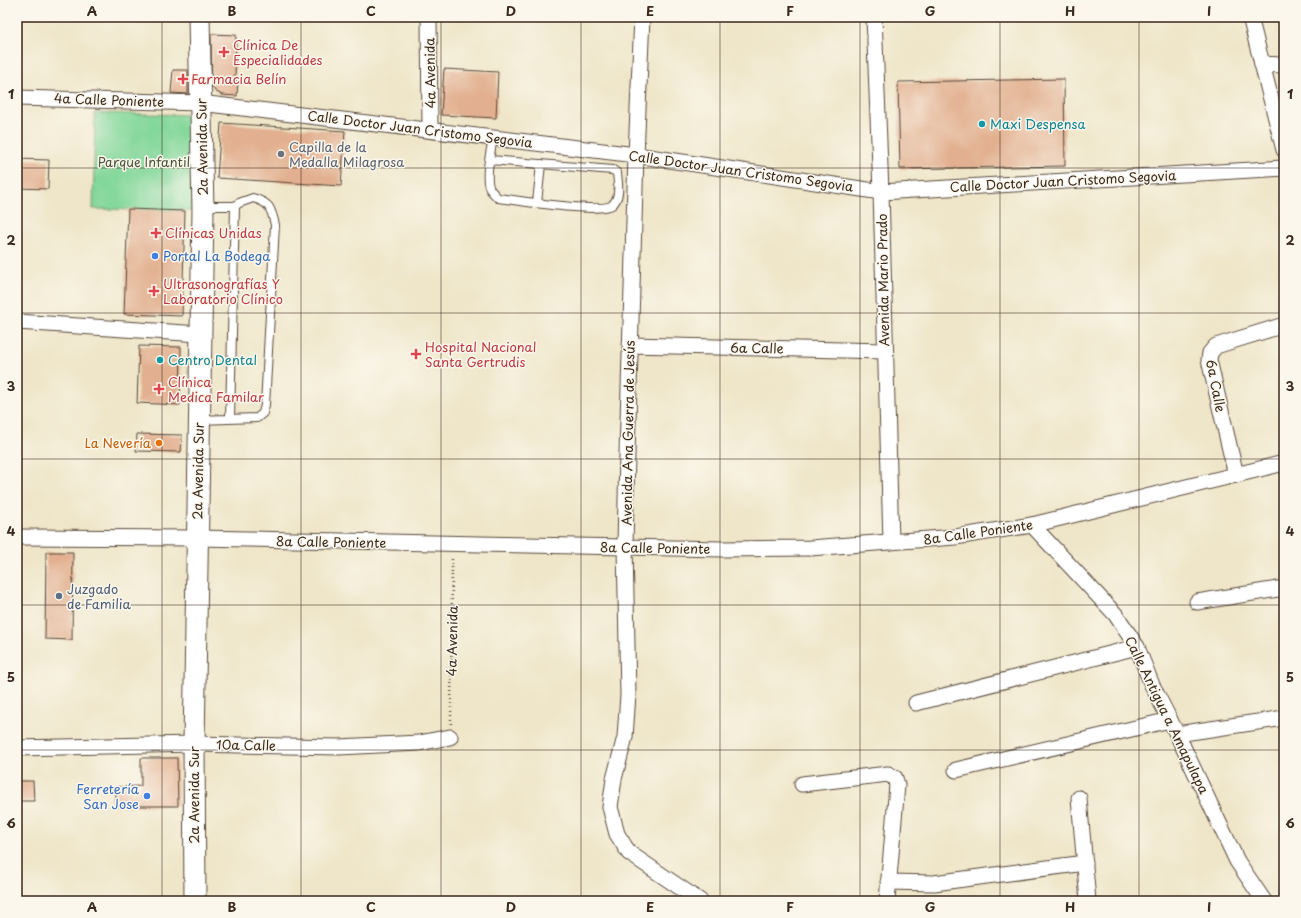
<svg xmlns="http://www.w3.org/2000/svg" width="1301" height="918" font-family="'Playpen Sans',sans-serif">
  <style>
    .green { fill: #82d79a; stroke: #5e805c }
    .building { fill: #e2b090 }
    .lines { fill: none; stroke-linecap: round; stroke-linejoin: round }
    .service-casing { stroke: #564638; stroke-width: 10 }
    .minor-casing { stroke: #564638; stroke-width: 17 }
    .secondary-casing { stroke: #564638; stroke-width: 23 }
    .path { stroke: #564638; stroke-width: 2.5; stroke-dasharray: 1 3; stroke-linecap: butt }
    .service { stroke: #fff; stroke-width: 8 }
    .minor { stroke: #fff; stroke-width: 15 }
    .secondary { stroke: #fff; stroke-width: 21 }
    .grid { fill: none; stroke: #3b2a1e; stroke-width: 1; stroke-opacity: 0.55 }
    .health-dot { fill: #e0444e; stroke: #fbf7ec; stroke-width: 1.5 }
    .culture-dot { fill: #0f9aa8; stroke: #fbf7ec; stroke-width: 1.5 }
    .worship-dot { fill: #6b7280; stroke: #fbf7ec; stroke-width: 1.5 }
    .shop-dot { fill: #3f7fe0; stroke: #fbf7ec; stroke-width: 1.5 }
    .food-dot { fill: #e8710a; stroke: #fbf7ec; stroke-width: 1.5 }
    .service-dot { fill: #5c6f8a; stroke: #fbf7ec; stroke-width: 1.5 }
    .labels { text-anchor: middle; stroke-width: 3; stroke-linejoin: round; paint-order: stroke }
    .health-label { font-size: 13px; fill: #be3a42; stroke: #fbf7ec; text-anchor: start }
    .street-label { font-size: 13px; fill: #3b2a1e; stroke: #fbf7ec }
    .culture-label { font-size: 13px; fill: #0d838f; stroke: #fbf7ec; text-anchor: start }
    .worship-label { font-size: 13px; fill: #5b616d; stroke: #fbf7ec; text-anchor: start }
    .park-label { font-size: 13px; fill: #4d553d; stroke: #fbf7ec }
    .shop-label { font-size: 13px; fill: #366cbe; stroke: #fbf7ec; text-anchor: start }
    .food-label { font-size: 13px; fill: #c56008; stroke: #fbf7ec; text-anchor: end }
    .service-label { font-size: 13px; fill: #4e5e75; stroke: #fbf7ec; text-anchor: start }
    .neatline { fill: none; stroke: #3b2a1e; stroke-width: 1.5 }
    .grid-label { font-size: 13px; text-anchor: middle; font-weight: bold; fill: #3b2a1e }
  </style>
  <rect width="100%" height="100%" fill="#fbf7ec"/>
  <filter id="ink" filterUnits="userSpaceOnUse"><feTurbulence type="fractalNoise" baseFrequency=".025" numOctaves="2"/><feDisplacementMap in="SourceGraphic" scale="8" xChannelSelector="R" yChannelSelector="G"/><feConvolveMatrix kernelMatrix="1 2 1 2 8 2 1 2 1" color-interpolation-filters="sRGB"/></filter>
  <filter id="wash" filterUnits="userSpaceOnUse"><feTurbulence type="fractalNoise" baseFrequency=".012" numOctaves="4" result="noise"/><feDisplacementMap in="SourceGraphic" scale="16" xChannelSelector="R" yChannelSelector="G"/><feGaussianBlur stdDeviation="0.9" result="paint"/><feColorMatrix in="noise" values="0 0 0 0 0 0 0 0 0 0 0 0 0 0 0 0 0 1.4 0 .05"/><feComposite in="paint" operator="in"/></filter>
  <g filter="url(#wash)">
    <rect width="100%" height="100%" fill="#efe6c9"/>
    <path class="green" d="M95,113L195,115L193,211L93,209Z"/>
    <g id="blocks">
      <g class="building">
        <path d="M211,34L236,35L235,80H238L237,96L222,95L215,91L212,86Z"/>
        <path d="M444,69L498,72L496,118L441,115Z"/>
        <path d="M173,70H188V94L171,93Z"/>
        <path d="M1064,79L1065,166L900,169L898,82Z"/>
        <path d="M221,123L345,131L341,186L217,178Z"/>
        <path d="M17,159L49,160L48,189L17,188Z"/>
        <path d="M128,209L185,211L182,316L124,314Z"/>
        <path d="M139,346L181,347L180,405L137,403Z"/>
        <path d="M137,434L182,435L181,452L136,451Z"/>
        <path d="M46,552H73L72,640L45,639Z"/>
        <path d="M141,758H177L178,806H116V787L141,786Z"/>
        <path d="M17,781H33L34,801H17Z"/>
      </g>
    </g>
  </g>
  <g filter="url(#ink)">
    <use href="#blocks" fill-opacity="0" stroke="#564638" stroke-width="1"/>
    <g class="lines">
      <g class="service-casing">
        <g id="service">
          <path d="M490,160L613,170L617,173C618,184 621,197 612,205C601,214 516,200 498,198C495,195 492,192 490,189C484,178 491,150 493,138"/>
          <path d="M537,203L541,164"/>
          <path d="M204,206H235"/>
          <path d="M199,420L257,418L263,413L265,405L275,225C271,208 270,203 253,198L239,203L235,206L230,419"/>
        </g>
      </g>
      <g class="minor-casing">
        <g id="minor">
          <path d="M429,17L430,130"/>
          <path d="M642,17L636,155L627,454L625,546L628,695L625,737L614,779L610,807L617,834L629,853L700,901"/>
          <path d="M874,17L881,192L891,542"/>
          <path d="M1250,17L1284,150"/>
          <path d="M1262,64L1284,65"/>
          <path d="M17,98L200,103L636,155L881,192L1284,168"/>
          <path d="M17,322L200,334"/>
          <path d="M630,345L885,351"/>
          <path d="M1236,475L1209,360L1210,353L1216,346L1284,325"/>
          <path d="M1032,525L1116,615L1137,647L1152,685L1177,734L1237,861L1264,901"/>
          <path d="M17,537L197,538L722,549L810,548L955,537L1032,525L1284,463"/>
          <path d="M1197,602L1284,588"/>
          <path d="M916,703L1137,647"/>
          <path d="M1177,734L1284,718"/>
          <path d="M17,748L194,744L339,747L419,743L450,737"/>
          <path d="M956,770L1170,720"/>
          <path d="M802,784L888,774L895,778L897,785L887,901"/>
          <path d="M1079,798L1088,901"/>
          <path d="M888,882L934,883L1085,863"/>
        </g>
      </g>
      <g class="secondary-casing">
        <path id="secondary" d="M195,901L194,744L203,211L199,17"/>
      </g>
      <path class="path" d="M451,724L452,557"/>
      <use href="#service" class="service"/>
      <use href="#minor" class="minor"/>
      <use href="#secondary" class="secondary"/>
    </g>
  </g>
  <path class="grid" d="M162,17V901M301,17V901M441,17V901M581,17V901M720,17V901M860,17V901M1000,17V901M1139,17V901M17,168H1284M17,313H1284M17,459H1284M17,605H1284M17,750H1284"/>
  <g class="health-dot">
    <path d="M222 46h4v4h4v4h-4v4h-4v-4h-4v-4h4z"/>
    <path d="M181 73h4v4h4v4h-4v4h-4v-4h-4v-4h4z"/>
    <path d="M154 227h4v4h4v4h-4v4h-4v-4h-4v-4h4z"/>
    <path d="M152 285h4v4h4v4h-4v4h-4v-4h-4v-4h4z"/>
    <path d="M414 348h4v4h4v4h-4v4h-4v-4h-4v-4h4z"/>
    <path d="M157 383h4v4h4v4h-4v4h-4v-4h-4v-4h4z"/>
  </g>
  <g class="culture-dot">
    <circle cx="982" cy="124" r="4"/>
    <circle cx="160" cy="360" r="4"/>
  </g>
  <circle class="worship-dot" cx="281" cy="154" r="4"/>
  <g class="shop-dot">
    <circle cx="155" cy="256" r="4"/>
    <circle cx="147" cy="796" r="4"/>
  </g>
  <circle class="food-dot" cx="159" cy="443" r="4"/>
  <circle class="service-dot" cx="59" cy="596" r="4"/>
  <g class="labels">
    <g class="health-label">
      <text x="233" y="50">Clínica De<tspan x="233" dy="15">Especialidades</tspan></text>
      <text x="191" y="84">Farmacia Belín</text>
      <text x="165" y="238">Clínicas Unidas</text>
      <text x="163" y="289">Ultrasonografías Y<tspan x="163" dy="15">Laboratorio Clínico</tspan></text>
      <text x="425" y="352">Hospital Nacional<tspan x="425" dy="15">Santa Gertrudis</tspan></text>
      <text x="168" y="387">Clínica<tspan x="168" dy="15">Medica Familar</tspan></text>
    </g>
    <g class="street-label">
      <text transform="translate(430 73) rotate(-91)" y="5">4a Avenida</text>
      <text transform="translate(109 100) rotate(2)" y="5">4a Calle Poniente</text>
      <text transform="translate(420 129) rotate(7)" y="5">Calle Doctor Juan Cristomo Segovia</text>
      <text transform="translate(202 147) rotate(-91)" y="5">2a Avenida Sur</text>
      <text transform="translate(741 171) rotate(8)" y="5">Calle Doctor Juan Cristomo Segovia</text>
      <text transform="translate(1063 181) rotate(-3)" y="5">Calle Doctor Juan Cristomo Segovia</text>
      <text transform="translate(883 280) rotate(-91)" y="5">Avenida Mario Prado</text>
      <text transform="translate(757 348) rotate(1)" y="5">6a Calle</text>
      <text transform="translate(1216 386) rotate(79)" y="5">6a Calle</text>
      <text transform="translate(628 433) rotate(-89)" y="5">Avenida Ana Guerra de Jesús</text>
      <text transform="translate(198 471) rotate(-89)" y="5">2a Avenida Sur</text>
      <text transform="translate(978 532) rotate(-8)" y="5">8a Calle Poniente</text>
      <text transform="translate(331 542) rotate(1)" y="5">8a Calle Poniente</text>
      <text transform="translate(655 548) rotate(1)" y="5">8a Calle Poniente</text>
      <text transform="translate(452 641) rotate(-89)" y="5">4a Avenida</text>
      <text transform="translate(1167 715) rotate(64)" y="5">Calle Antigua a Amapulapa</text>
      <text transform="translate(246 745) rotate(1)" y="5">10a Calle</text>
      <text transform="translate(194 795) rotate(-90)" y="5">2a Avenida Sur</text>
    </g>
    <g class="culture-label">
      <text x="990" y="129">Maxi Despensa</text>
      <text x="168" y="365">Centro Dental</text>
    </g>
    <g class="worship-label">
      <text x="289" y="152">Capilla de la<tspan x="289" dy="15">Medalla Milagrosa</tspan></text>
    </g>
    <g class="park-label">
      <text x="144" y="167">Parque Infantil</text>
    </g>
    <g class="shop-label">
      <text x="163" y="261">Portal La Bodega</text>
      <text x="139" y="794" text-anchor="end">Ferretería<tspan x="139" dy="15">San Jose</tspan></text>
    </g>
    <g class="food-label">
      <text x="151" y="448">La Nevería</text>
    </g>
    <g class="service-label">
      <text x="67" y="594">Juzgado<tspan x="67" dy="15">de Familia</tspan></text>
    </g>
  </g>
  <rect width="1301" height="918" fill="none" stroke="#fbf7ec" stroke-width="44"/>
  <rect x="22" y="22" width="1257" height="874" class="neatline"/>
  <g class="grid-label">
    <text x="92" y="16">A</text>
    <text x="232" y="16">B</text>
    <text x="371" y="16">C</text>
    <text x="511" y="16">D</text>
    <text x="650" y="16">E</text>
    <text x="790" y="16">F</text>
    <text x="930" y="16">G</text>
    <text x="1070" y="16">H</text>
    <text x="1209" y="16">I</text>
    <text x="11" y="99">1</text>
    <text x="1290" y="99">1</text>
    <text x="11" y="245">2</text>
    <text x="1290" y="245">2</text>
    <text x="11" y="391">3</text>
    <text x="1290" y="391">3</text>
    <text x="11" y="536">4</text>
    <text x="1290" y="536">4</text>
    <text x="11" y="682">5</text>
    <text x="1290" y="682">5</text>
    <text x="11" y="828">6</text>
    <text x="1290" y="828">6</text>
    <text x="92" y="912">A</text>
    <text x="232" y="912">B</text>
    <text x="371" y="912">C</text>
    <text x="511" y="912">D</text>
    <text x="650" y="912">E</text>
    <text x="790" y="912">F</text>
    <text x="930" y="912">G</text>
    <text x="1070" y="912">H</text>
    <text x="1209" y="912">I</text>
  </g>
</svg>
